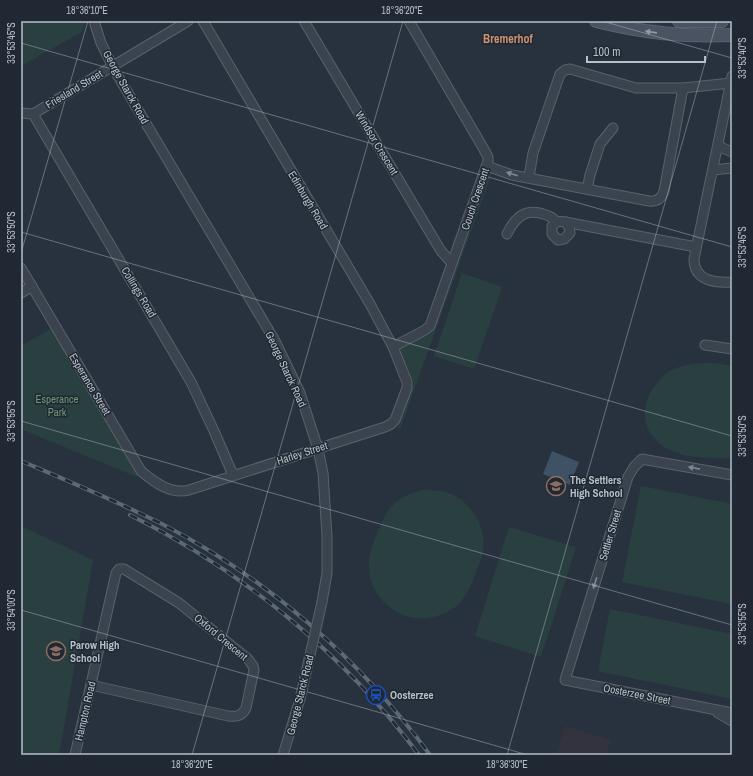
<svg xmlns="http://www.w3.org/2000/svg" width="753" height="776" font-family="'Archivo Narrow',sans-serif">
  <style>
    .medical { fill: #33323f }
    .green { fill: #2a4040 }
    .water { fill: #3e5165 }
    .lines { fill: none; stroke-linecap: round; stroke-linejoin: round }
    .minor-casing { stroke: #59626c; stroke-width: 11 }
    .secondary-casing { stroke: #59626c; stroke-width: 14 }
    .minor { stroke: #3b444e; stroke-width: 9 }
    .secondary { stroke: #495361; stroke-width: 12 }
    .rail-casing { stroke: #5d6875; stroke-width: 4 }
    .rail { stroke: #202933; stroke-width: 2.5; stroke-dasharray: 8; stroke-linecap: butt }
    .minor-bridge-casing { stroke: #59626c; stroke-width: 11; stroke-linecap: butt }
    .minor-bridge { stroke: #3b444e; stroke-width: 9 }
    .oneway { fill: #9099a5 }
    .oneway2 { fill: #7f8892 }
    .ticks { fill: none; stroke: #b7bfc9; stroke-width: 1; stroke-opacity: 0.45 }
    .labels { text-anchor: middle; stroke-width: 3; stroke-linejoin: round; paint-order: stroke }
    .street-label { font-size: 11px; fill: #b7bfc9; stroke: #202933 }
    .park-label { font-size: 11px; fill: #709877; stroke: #202933 }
    .poi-label { font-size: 11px; font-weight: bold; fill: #b7bfc9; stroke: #202933; text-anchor: start }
    .neighbourhood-label { font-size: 12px; font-weight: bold; fill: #cd916d; stroke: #202933 }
    .neatline { fill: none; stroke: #b7bfc9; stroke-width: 1.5 }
    .ticks-label { font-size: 10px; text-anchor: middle; fill: #b7bfc9 }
  </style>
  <rect width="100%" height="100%" fill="#27323e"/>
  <path class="medical" d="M565,726L611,740L606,755H556Z"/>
  <g class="green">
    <path d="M21,21H86V22L82,32L21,66Z"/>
    <path d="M622,21H645L673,28L661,29Z"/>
    <path d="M493,170L400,429L398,428L414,384L400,354V349L434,329L491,171Z"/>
    <path d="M462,273L502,287L474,369L434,356Z"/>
    <path d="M52,328L139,474L137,477L21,429V346Z"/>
    <path d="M716,363L732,366V458C711,458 685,459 666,448C656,442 646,430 645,419C642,400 658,376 674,369C688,363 702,363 716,363Z"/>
    <path d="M641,486L732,504V604L622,582Z"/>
    <path d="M422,490C431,490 441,490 449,493C472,502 487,528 483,552C482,559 478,566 476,572C472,582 469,591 462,600C453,613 432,620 416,618C391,615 369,593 369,567C368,555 373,544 377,534C381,524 385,514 393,505C401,497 411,493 422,490Z"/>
    <path d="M21,526L93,560L59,755H21Z"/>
    <path d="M509,527L576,547L541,657L475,636Z"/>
    <path d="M610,609L732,634V699L598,671Z"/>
  </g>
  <path class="water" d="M552,451L579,462L570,485L543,474Z"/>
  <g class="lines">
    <g class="minor-casing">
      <g id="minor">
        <path d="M94,21L101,43L115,71L275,341L300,393L318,449L323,473L327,536V573L322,602"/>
        <path d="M304,21L441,251L452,263"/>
        <path d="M732,76L694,259C694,281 715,283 732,282"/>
        <path d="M21,113L33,114L188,21"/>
        <path d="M33,114L191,382L214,431L233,475"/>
        <path d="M718,146L732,152"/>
        <path d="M487,166L512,175L649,201C657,202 662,198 664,191L683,88"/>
        <path d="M713,170L732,168"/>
        <path d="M529,177L533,153L560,74L565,70L570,69L636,88H683L731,83"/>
        <path d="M587,189L590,175L600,144L613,128"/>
        <path d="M565,222L696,247"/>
        <path d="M507,234C517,213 529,207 551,217C553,218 554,220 556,221C559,222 562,221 565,222L569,227L570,233L564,239L558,240L552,234V226L557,222"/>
        <path d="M21,268L141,471C154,482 171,495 189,490L385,427L391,424L395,420L407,388V382L393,347L370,304L203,21"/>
        <path d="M21,293L32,286"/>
        <path d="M705,345L732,349"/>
        <path d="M393,347L425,330L430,326L488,161V157L482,146L409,21"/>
        <path d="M732,475L647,460L642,459L634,467L628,477L565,680L732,713"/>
        <path d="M718,713L732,721"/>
        <path d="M75,755L116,573L119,569H124L179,603L248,659L253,666L254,670L246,708C242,716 237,717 228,716L91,685"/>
        <path d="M283,755L300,699"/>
      </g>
    </g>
    <g class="secondary-casing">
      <g id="secondary">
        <path d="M596,21C644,33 683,37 732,35"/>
        <path d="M679,21H722"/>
      </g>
    </g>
    <use href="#minor" class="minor"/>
    <use href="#secondary" class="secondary"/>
    <g class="rail-casing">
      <g id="rail">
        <path d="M21,461C68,481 116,501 162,524C267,578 360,659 430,755"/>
        <path d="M130,515C243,571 344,654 419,755"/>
      </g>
    </g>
    <use href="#rail" class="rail"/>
    <g class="minor-bridge-casing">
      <path id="minor-bridge" d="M300,699L322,602"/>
    </g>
    <use href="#minor-bridge" class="minor-bridge"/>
  </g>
  <defs><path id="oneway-solid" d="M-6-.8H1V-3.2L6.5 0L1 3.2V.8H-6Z"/></defs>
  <use class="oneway" href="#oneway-solid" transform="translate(651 32) rotate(-172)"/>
  <g class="oneway2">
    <use href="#oneway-solid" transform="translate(512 174) rotate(-162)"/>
    <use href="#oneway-solid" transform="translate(694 468) rotate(-169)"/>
    <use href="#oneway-solid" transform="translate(595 583) rotate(107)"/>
  </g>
  <path class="ticks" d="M602,21L732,58M21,43L732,247M21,232L732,436M21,253L88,21M21,421L732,625M21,610L528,755M192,755L403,21M507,755L717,21"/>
  <defs>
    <g id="school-ring" transform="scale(1)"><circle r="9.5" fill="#202933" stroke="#8d6e63" stroke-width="1.5"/><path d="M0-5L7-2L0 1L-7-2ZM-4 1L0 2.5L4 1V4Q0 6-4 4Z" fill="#8d6e63"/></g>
    <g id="station-ring" transform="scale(1)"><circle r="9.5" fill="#202933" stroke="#1a4fb4" stroke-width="1.5"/><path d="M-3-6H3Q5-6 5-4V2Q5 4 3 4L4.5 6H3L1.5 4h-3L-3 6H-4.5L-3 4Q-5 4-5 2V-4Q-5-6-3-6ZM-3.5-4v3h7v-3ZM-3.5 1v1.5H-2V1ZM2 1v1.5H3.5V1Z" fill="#1a4fb4"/></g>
  </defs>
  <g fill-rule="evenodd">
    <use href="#school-ring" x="556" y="486"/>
    <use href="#school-ring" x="56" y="651"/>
    <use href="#station-ring" x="376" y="695"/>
  </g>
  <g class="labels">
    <g class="street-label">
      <text transform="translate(126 87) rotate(61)" y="4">George Starck Road</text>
      <text transform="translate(74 89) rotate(-31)" y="4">Friesland Street</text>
      <text transform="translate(377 143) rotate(59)" y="4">Windsor Crescent</text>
      <text transform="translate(475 199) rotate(-71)" y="4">Couch Crescent</text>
      <text transform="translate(308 200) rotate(59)" y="4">Edinburgh Road</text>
      <text transform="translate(139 292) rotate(59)" y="4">Collings Road</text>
      <text transform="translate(286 369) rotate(65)" y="4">George Starck Road</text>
      <text transform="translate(90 384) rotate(59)" y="4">Esperance Street</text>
      <text transform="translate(302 453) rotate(-18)" y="4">Harley Street</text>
      <text transform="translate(610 535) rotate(-73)" y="4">Settler Street</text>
      <text transform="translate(221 637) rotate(40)" y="4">Oxford Crescent</text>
      <text transform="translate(637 694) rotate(11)" y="4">Oosterzee Street</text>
      <text transform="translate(300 695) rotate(-76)" y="4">George Starck Road</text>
      <text transform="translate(85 711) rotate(-77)" y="4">Hampton Road</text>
    </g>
    <g class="park-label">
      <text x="57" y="403">Esperance<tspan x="57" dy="13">Park</tspan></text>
    </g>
    <g class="poi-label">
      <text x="570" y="484">The Settlers<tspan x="570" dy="13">High School</tspan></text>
      <text x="70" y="649">Parow High<tspan x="70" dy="13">School</tspan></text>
      <text x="390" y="699">Oosterzee</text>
    </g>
    <g class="neighbourhood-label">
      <text x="508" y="43">Bremerhof</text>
    </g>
  </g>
  <rect width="753" height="776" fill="none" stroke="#202933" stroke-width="44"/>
  <path d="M587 56v6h118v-6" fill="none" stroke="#b7bfc9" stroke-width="2"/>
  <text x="593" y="56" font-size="12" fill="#b7bfc9" stroke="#202933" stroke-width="3" paint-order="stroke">100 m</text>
  <rect x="22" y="22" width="709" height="732" class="neatline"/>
  <g class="ticks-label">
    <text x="87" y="14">18°36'10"E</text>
    <text x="402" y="14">18°36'20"E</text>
    <text transform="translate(11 43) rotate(-90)" y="4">33°53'45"S</text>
    <text transform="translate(742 58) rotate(-90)" y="4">33°53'40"S</text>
    <text transform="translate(11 232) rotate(-90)" y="4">33°53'50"S</text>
    <text transform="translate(742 247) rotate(-90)" y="4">33°53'45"S</text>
    <text transform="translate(11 421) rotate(-90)" y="4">33°53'55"S</text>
    <text transform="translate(742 436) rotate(-90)" y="4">33°53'50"S</text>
    <text transform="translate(11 610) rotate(-90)" y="4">33°54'00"S</text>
    <text transform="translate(742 624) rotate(-90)" y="4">33°53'55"S</text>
    <text x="192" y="768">18°36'20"E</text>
    <text x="507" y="768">18°36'30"E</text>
  </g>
</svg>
